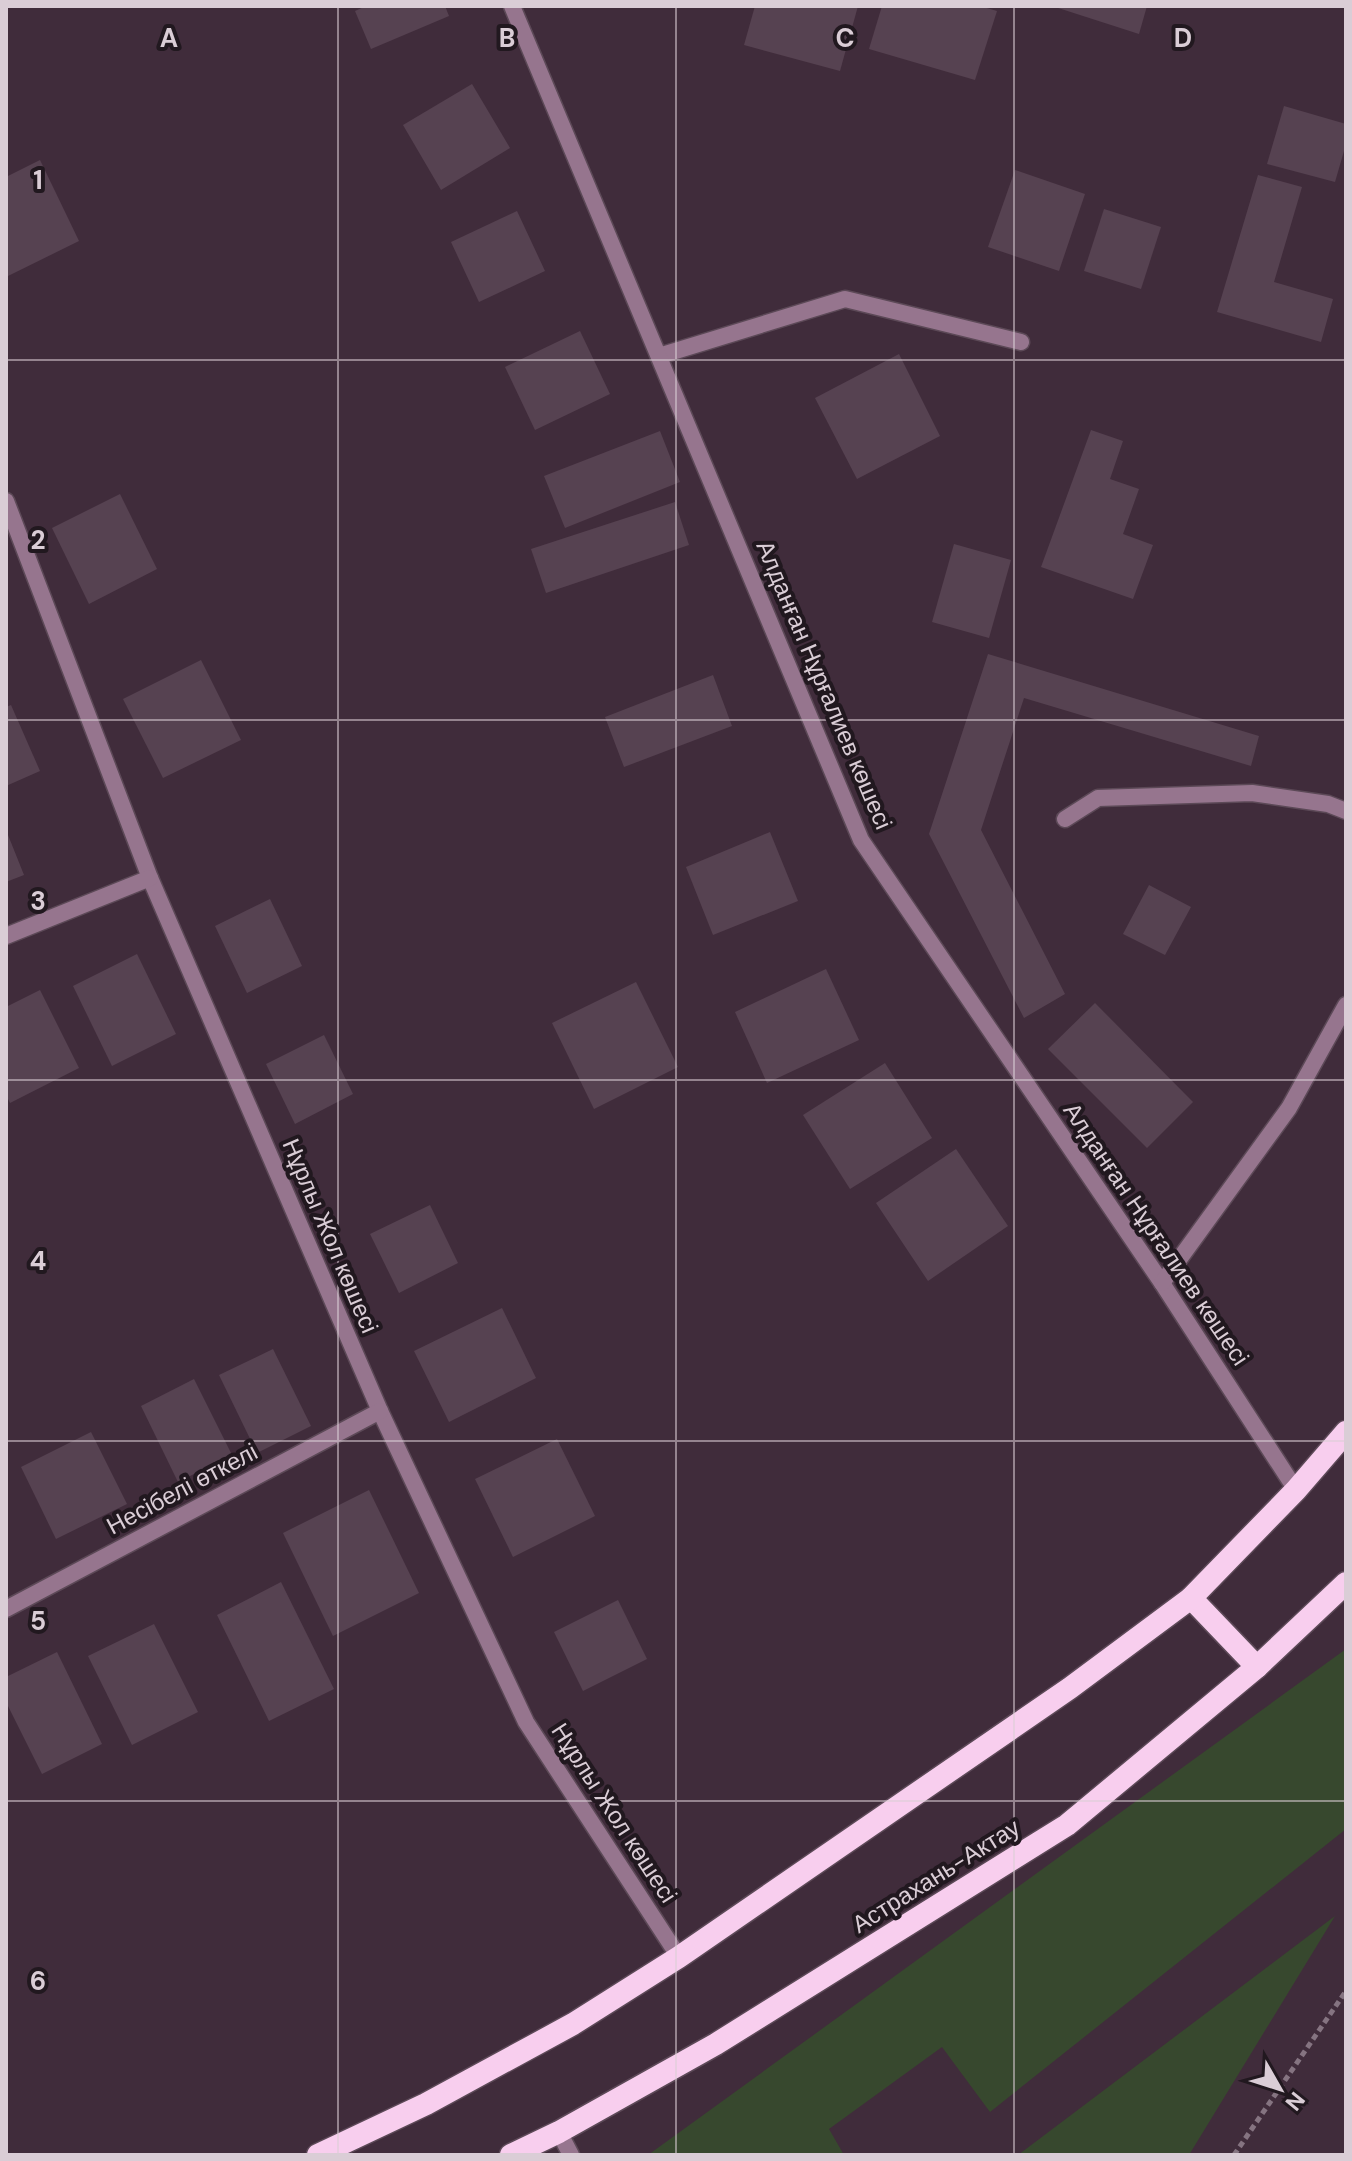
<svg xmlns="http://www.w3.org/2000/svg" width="1352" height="2161" font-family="'DM Sans',sans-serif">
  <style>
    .green { fill: #37482e }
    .building { fill: #564251 }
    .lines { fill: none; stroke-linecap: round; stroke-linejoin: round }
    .service-casing { stroke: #5c4957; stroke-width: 19 }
    .minor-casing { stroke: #5c4957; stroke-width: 19 }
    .trunk-casing { stroke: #5c4957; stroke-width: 25 }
    .path { stroke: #857481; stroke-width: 5; stroke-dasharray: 6 4; stroke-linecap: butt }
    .service { stroke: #96758e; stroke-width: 16 }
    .minor { stroke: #96758e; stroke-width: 16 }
    .trunk { stroke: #f8ceee; stroke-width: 22 }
    .grid { fill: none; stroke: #dacdd6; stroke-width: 2; stroke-opacity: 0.55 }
    .labels { text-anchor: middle; stroke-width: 8; stroke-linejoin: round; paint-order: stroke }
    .street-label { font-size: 24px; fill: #dacdd6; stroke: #21181f }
    .grid-label { font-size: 26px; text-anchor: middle; font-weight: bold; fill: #dacdd6; stroke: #21181f; stroke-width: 8; stroke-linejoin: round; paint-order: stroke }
  </style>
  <rect width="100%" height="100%" fill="#402c3b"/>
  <g class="green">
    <path d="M1346,1649V1829L990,2112L942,2047L829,2129L844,2155H648Z"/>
    <path d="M1335,1916L1189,2155H1018Z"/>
  </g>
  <g class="building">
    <path d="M366,6H445L449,16L371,49L355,11Z"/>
    <path d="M755,6H858L840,71L744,45Z"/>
    <path d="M882,6H980L997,11L975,80L869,49Z"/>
    <path d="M1052,6H1147L1139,34Z"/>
    <path d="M472,84L510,148L441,190L403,125Z"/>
    <path d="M1284,106L1346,124V144L1335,182L1267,164Z"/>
    <path d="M40,160L79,241L6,277V177Z"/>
    <path d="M1015,170L1085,194L1059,271L988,247Z"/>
    <path d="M1258,175L1302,187L1274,282L1333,299L1321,342L1217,312Z"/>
    <path d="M1104,209L1161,227L1141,289L1084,271Z"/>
    <path d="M517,211L545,271L479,302L451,242Z"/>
    <path d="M580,331L610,394L535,430L505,367Z"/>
    <path d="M899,354L940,436L857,479L815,398Z"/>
    <path d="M1091,430L1123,441L1110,479L1139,489L1123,534L1153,545L1133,599L1041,567Z"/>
    <path d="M660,431L680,482L565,528L544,476Z"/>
    <path d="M120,494L157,569L89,604L52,528Z"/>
    <path d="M675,502L689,545L546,593L531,549Z"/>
    <path d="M954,544L1011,560L989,638L932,622Z"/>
    <path d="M988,654L1259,736L1251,766L1024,698L981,830L1065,994L1024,1018L929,834Z"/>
    <path d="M201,660L241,740L163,778L123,699Z"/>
    <path d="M713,675L732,726L624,767L605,717Z"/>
    <path d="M11,705L40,771L6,786V707Z"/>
    <path d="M6,830L24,875L6,882Z"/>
    <path d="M770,832L798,901L713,935L686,867Z"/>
    <path d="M1149,885L1191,907L1165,955L1123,934Z"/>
    <path d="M270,899L302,966L247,993L215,926Z"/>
    <path d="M137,954L176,1034L112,1066L73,986Z"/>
    <path d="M826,969L859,1040L767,1083L735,1012Z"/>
    <path d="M636,982L678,1067L594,1109L552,1023Z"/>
    <path d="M40,990L79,1068L10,1103L6,1095V1007Z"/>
    <path d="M1095,1003L1193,1102L1147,1148L1048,1049Z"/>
    <path d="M324,1035L353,1094L295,1124L266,1064Z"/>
    <path d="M885,1063L932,1138L850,1189L803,1115Z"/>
    <path d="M956,1149L1008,1226L928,1281L876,1203Z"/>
    <path d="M430,1205L458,1263L399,1293L370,1234Z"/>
    <path d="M502,1308L536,1378L449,1422L414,1351Z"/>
    <path d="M273,1349L311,1426L257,1453L219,1375Z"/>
    <path d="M194,1379L232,1455L178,1482L141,1406Z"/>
    <path d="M91,1432L127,1504L56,1539L21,1467Z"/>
    <path d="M557,1439L595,1516L513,1557L475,1479Z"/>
    <path d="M369,1490L419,1593L333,1636L283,1533Z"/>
    <path d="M281,1582L334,1689L269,1721L217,1615Z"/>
    <path d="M618,1600L647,1659L583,1691L554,1632Z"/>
    <path d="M154,1624L198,1712L132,1745L88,1656Z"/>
    <path d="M57,1652L102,1744L42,1774L6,1702V1677Z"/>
  </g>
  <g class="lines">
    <g class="service-casing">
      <path id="service" d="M659,356L845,299L1021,342"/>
    </g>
    <g class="minor-casing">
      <g id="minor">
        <path d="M512,6L861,840L1162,1283L1296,1490"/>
        <path d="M6,501L150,878L380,1411L526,1722L679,1957"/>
        <path d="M1065,819L1098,798L1252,793L1328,804L1346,811"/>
        <path d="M6,936L150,878"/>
        <path d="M1162,1283L1289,1108L1346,1005"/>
        <path d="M6,1609L380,1411"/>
        <path d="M559,2132L571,2155"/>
      </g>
    </g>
    <g class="trunk-casing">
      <g id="trunk">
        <path d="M1191,1598L1257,1667"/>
        <path d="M318,2155L426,2104L573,2024L679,1957L1070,1688L1191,1598L1296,1490L1346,1432"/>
        <path d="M511,2155L559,2132L716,2044L1067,1825L1257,1667L1346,1583"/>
      </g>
    </g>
    <path class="path" d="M1234,2155L1346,1991"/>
    <use href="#service" class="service"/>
    <use href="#minor" class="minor"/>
    <use href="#trunk" class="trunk"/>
  </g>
  <path class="grid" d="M338,6V2155M676,6V2155M1014,6V2155M6,360H1346M6,720H1346M6,1080H1346M6,1441H1346M6,1801H1346"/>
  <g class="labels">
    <g class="street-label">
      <text transform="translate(824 685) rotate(67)" y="8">Алданған Нұрғалиев көшесі</text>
      <text transform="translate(1156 1234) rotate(56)" y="8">Алданған Нұрғалиев көшесі</text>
      <text transform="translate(330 1236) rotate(67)" y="8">Нұрлы Жол көшесі</text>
      <text transform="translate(182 1489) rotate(-28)" y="8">Несібелі өткелі</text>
      <text transform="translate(614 1813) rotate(57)" y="8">Нұрлы Жол көшесі</text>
      <text transform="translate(936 1876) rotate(-32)" y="8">Астрахань-Актау</text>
    </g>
  </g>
  <g class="grid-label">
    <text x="169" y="47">A</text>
    <text x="507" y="47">B</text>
    <text x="845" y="47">C</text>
    <text x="1183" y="47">D</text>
    <text x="38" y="189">1</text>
    <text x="38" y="549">2</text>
    <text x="38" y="910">3</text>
    <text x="38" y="1270">4</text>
    <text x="38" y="1630">5</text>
    <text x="38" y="1990">6</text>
  </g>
  <rect width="1352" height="2161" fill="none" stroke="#dacdd6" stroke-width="16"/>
  <g transform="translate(1280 2089) rotate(129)" stroke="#21181f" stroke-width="6" paint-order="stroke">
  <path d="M0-6L14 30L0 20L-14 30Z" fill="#dacdd6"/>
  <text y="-12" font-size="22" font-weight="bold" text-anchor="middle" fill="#dacdd6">N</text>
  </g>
</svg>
